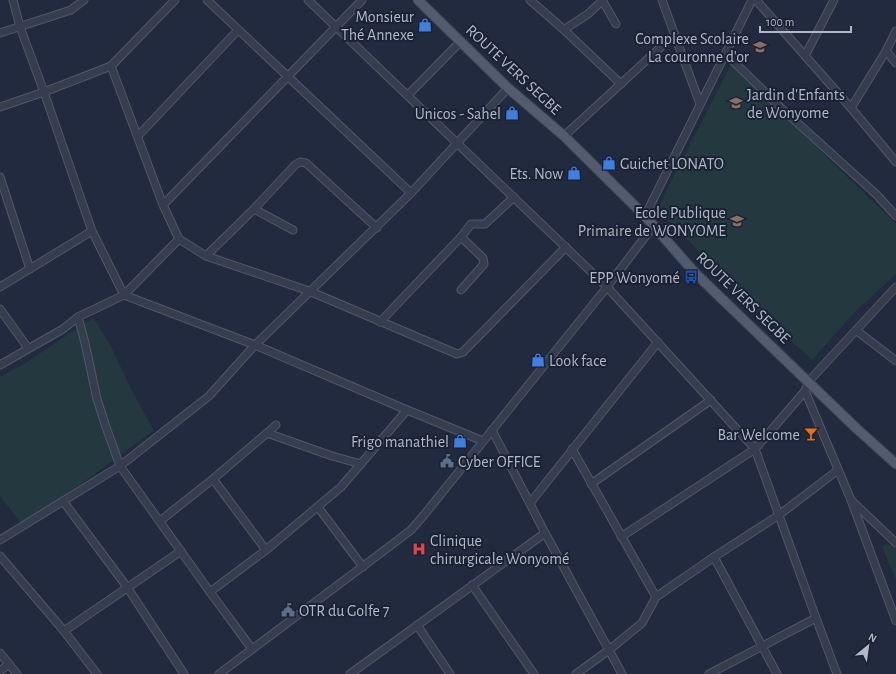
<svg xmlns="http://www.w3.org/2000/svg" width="896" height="674" font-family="'Alegreya Sans',sans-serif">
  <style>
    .green { fill: #23393f }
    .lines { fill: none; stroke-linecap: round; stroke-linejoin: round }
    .minor-casing { stroke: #505869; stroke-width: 9 }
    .major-casing { stroke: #3e4657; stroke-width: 11 }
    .minor { stroke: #353d4e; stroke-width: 7 }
    .major { stroke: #535b6e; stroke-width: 9 }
    .labels { text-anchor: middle; stroke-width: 4; stroke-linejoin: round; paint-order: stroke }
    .poi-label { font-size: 16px; fill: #b1b8c9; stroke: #1a2233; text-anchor: end }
    .street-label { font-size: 16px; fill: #b1b8c9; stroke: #1a2233 }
  </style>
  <rect width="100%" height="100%" fill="#212a3e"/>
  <g class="green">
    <path d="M731,64L896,224V274L855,312L812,360L749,302L657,209Z"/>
    <path d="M93,318L110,344L132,391L154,430C111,462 68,495 21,523L0,496V377L27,362Z"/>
    <path d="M886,544L894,546L896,548V580L882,547Z"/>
  </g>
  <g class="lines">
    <g class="minor-casing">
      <g id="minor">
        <path d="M13,0L20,27L44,92L92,231L124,295L255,345L407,410L483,441"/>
        <path d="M207,0L411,193"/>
        <path d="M308,0L607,287L755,449L816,618L837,674"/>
        <path d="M530,0L562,28L621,84"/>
        <path d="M602,0L616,24"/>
        <path d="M662,0L700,104"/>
        <path d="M756,0L851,108L896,162"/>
        <path d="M562,28L565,29L588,14L603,0"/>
        <path d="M0,33L71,10L84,0"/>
        <path d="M886,51L896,63"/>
        <path d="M726,54L781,108L876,194L896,216"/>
        <path d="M805,56L834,0"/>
        <path d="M111,66L163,205L179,239L206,256L309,291L457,354L463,352L566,247"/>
        <path d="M408,95L461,41"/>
        <path d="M0,107L44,92L111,66L175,0"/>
        <path d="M851,108L886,51L896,31"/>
        <path d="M138,136L238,30"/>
        <path d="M564,136L675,34"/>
        <path d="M0,177L30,269"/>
        <path d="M163,205L362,0"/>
        <path d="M254,209L293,230"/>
        <path d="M645,216L752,0"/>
        <path d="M461,237L483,258L484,264L461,290"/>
        <path d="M206,256L254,209L295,165L300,162L306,163L377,228"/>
        <path d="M0,287L92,231"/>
        <path d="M0,309L28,348"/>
        <path d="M78,317L85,343L97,399L106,427L120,466L210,592L252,649"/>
        <path d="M380,322L461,237L471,224H485L514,197"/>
        <path d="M857,331L896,361"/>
        <path d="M0,365L63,329L78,317L124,295L179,239"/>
        <path d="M805,391L851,500L896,621"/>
        <path d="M492,430L545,533L622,674"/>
        <path d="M267,433L276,425"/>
        <path d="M572,449L656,597"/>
        <path d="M213,479L266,550"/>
        <path d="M591,484L711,400"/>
        <path d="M63,501L127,587L184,674"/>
        <path d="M853,502L896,543"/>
        <path d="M530,503L658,342"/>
        <path d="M318,507L363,567"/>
        <path d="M160,521L213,479L267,433L332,456L361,464"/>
        <path d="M621,537L755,449L805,391L809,381L896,287"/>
        <path d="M0,540L120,466L209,396L255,345L411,193L508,88"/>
        <path d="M0,556L64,631L97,674"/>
        <path d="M714,557L777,674"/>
        <path d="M472,585L534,674"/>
        <path d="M210,592L266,550L341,487L407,410"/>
        <path d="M417,625L450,674"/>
        <path d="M64,631L181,551"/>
        <path d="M0,653L17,674"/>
        <path d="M0,671L9,664"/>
        <path d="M219,674L394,543L411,530L424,515L607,287L654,225"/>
        <path d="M350,674L545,533"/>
        <path d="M576,674L609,650L642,623L656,597L714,557L779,515L838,470"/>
        <path d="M709,674L816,618"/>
      </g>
    </g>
    <g class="major-casing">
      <path id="major" d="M418,0L508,88L564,136L645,216L695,273L856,428L896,464"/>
    </g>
    <use href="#minor" class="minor"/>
    <use href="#major" class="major"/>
  </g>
  <defs>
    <g id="shop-bare" transform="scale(1.08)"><path d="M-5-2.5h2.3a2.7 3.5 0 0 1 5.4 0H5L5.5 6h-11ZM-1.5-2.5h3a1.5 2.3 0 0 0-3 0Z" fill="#3f7fe0" stroke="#1a2233" stroke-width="2.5" paint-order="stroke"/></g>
    <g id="school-bare" transform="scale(1.08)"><path d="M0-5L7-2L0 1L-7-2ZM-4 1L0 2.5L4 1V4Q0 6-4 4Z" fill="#8d6e63" stroke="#1a2233" stroke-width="2.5" paint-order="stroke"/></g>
    <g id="bus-bare" transform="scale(1.08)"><path d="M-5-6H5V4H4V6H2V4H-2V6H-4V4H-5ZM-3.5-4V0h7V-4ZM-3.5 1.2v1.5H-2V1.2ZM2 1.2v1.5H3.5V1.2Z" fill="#1a4fb4" stroke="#1a2233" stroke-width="2.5" paint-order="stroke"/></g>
    <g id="bar-bare" transform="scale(1.08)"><path d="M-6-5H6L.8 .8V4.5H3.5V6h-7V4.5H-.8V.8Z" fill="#e8710a" stroke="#1a2233" stroke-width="2.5" paint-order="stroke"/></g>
    <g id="civic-bare" transform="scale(1.08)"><path d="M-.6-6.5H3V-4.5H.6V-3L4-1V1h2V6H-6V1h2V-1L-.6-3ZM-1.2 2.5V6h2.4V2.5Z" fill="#5c6f8a" stroke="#1a2233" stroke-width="2.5" paint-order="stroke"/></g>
    <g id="hospital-bare" transform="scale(1.08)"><path d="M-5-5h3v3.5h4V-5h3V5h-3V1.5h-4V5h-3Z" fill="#e0444e" stroke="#1a2233" stroke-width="2.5" paint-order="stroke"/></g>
  </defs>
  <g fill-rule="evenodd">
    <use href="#shop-bare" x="425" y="25"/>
    <use href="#school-bare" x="760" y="47"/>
    <use href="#school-bare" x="736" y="103"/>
    <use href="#shop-bare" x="512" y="113"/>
    <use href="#shop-bare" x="609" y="163"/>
    <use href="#shop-bare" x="574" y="173"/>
    <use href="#school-bare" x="737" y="221"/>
    <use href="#bus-bare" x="691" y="277"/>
    <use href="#shop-bare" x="538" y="360"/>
    <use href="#bar-bare" x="811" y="434"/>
    <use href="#shop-bare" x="460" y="441"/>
    <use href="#civic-bare" x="447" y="461"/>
    <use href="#hospital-bare" x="419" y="549"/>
    <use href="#civic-bare" x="288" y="610"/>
  </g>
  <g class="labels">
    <g class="poi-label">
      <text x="414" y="22">Monsieur<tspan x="414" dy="18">Thé Annexe</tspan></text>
      <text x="749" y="44">Complexe Scolaire<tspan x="749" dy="18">La couronne d'or</tspan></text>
      <text x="747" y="100" text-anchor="start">Jardin d'Enfants<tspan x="747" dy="18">de Wonyome</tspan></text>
      <text x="501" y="119">Unicos - Sahel</text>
      <text x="620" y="169" text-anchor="start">Guichet LONATO</text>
      <text x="563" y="179">Ets. Now</text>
      <text x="726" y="218">Ecole Publique<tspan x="726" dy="18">Primaire de WONYOME</tspan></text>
      <text x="680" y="283">EPP Wonyomé</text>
      <text x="549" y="366" text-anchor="start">Look face</text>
      <text x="800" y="440">Bar Welcome</text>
      <text x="449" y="447">Frigo manathiel</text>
      <text x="458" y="467" text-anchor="start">Cyber OFFICE</text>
      <text x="430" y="546" text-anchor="start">Clinique<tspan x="430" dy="18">chirurgicale Wonyomé</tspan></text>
      <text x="299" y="616" text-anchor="start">OTR du Golfe 7</text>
    </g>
    <g class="street-label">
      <text transform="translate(514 69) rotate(43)" y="6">ROUTE VERS SEGBE</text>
      <text transform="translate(744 297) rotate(44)" y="6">ROUTE VERS SEGBE</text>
    </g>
  </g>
  <g transform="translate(868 646) rotate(29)" stroke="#1a2233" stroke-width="3" paint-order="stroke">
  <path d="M0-3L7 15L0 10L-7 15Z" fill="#b1b8c9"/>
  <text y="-6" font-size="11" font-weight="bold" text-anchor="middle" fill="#b1b8c9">N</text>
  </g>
  <path d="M760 26v6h91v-6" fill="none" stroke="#b1b8c9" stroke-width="2"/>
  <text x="766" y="26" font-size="12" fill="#b1b8c9" stroke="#1a2233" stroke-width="3" paint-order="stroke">100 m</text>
</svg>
